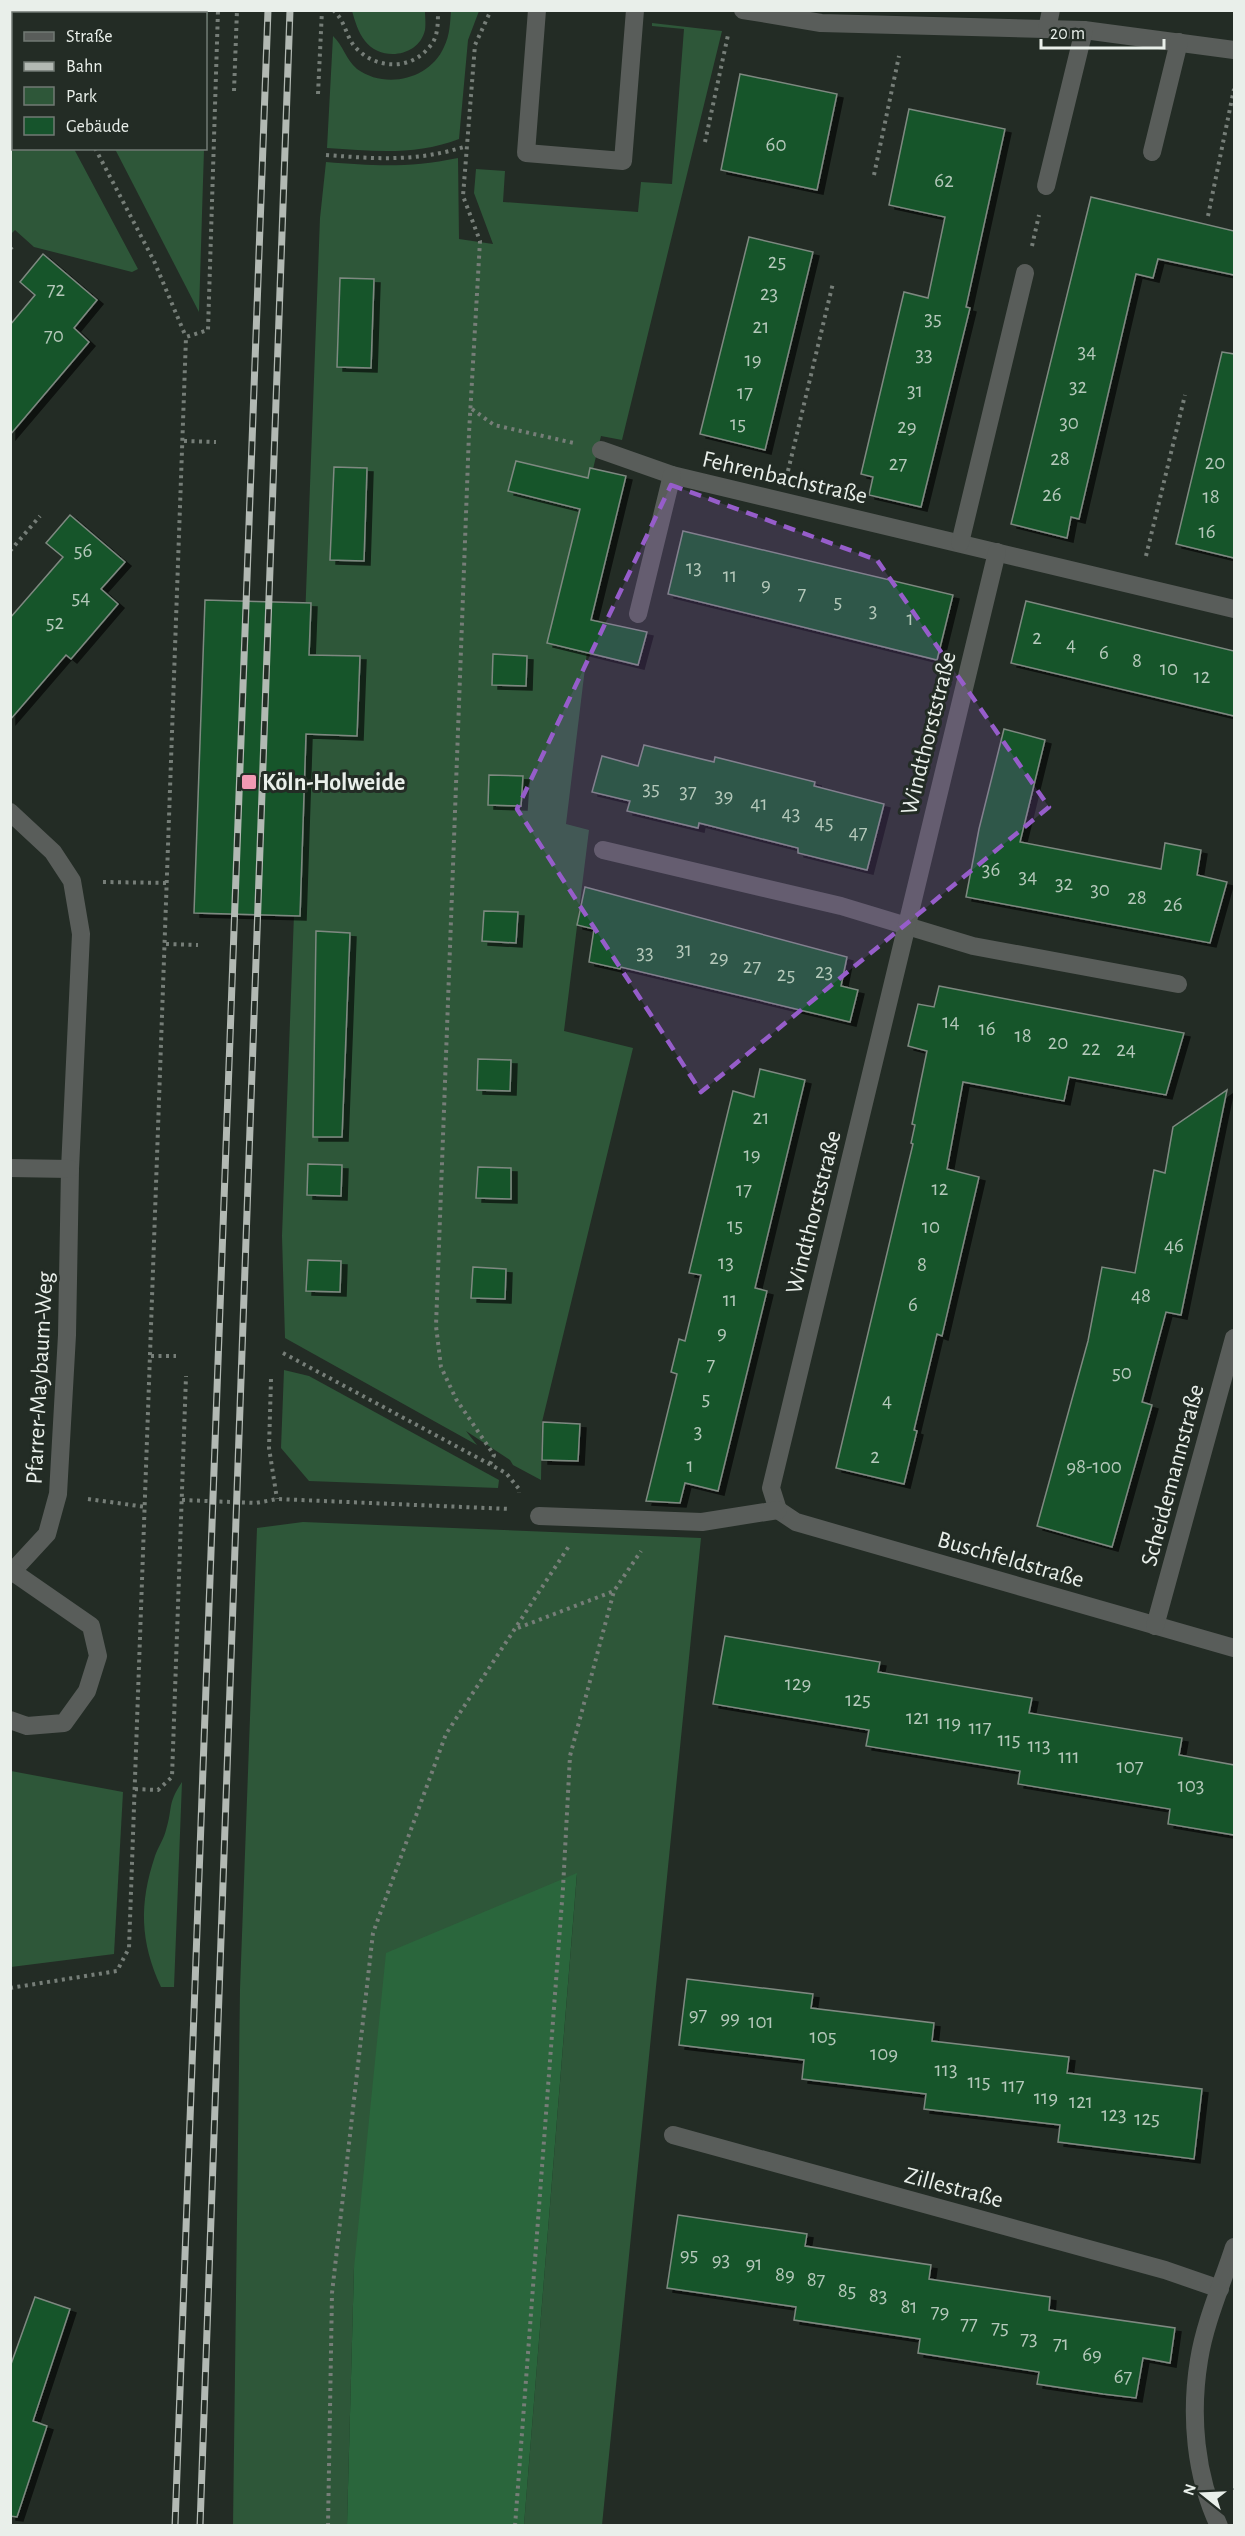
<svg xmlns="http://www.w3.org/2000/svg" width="1245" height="2536" font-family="'Alegreya Sans',sans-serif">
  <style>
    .green { fill: #2e5739 }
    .forest { fill: #2a663c }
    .building { fill: #16542c; stroke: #7e8980; stroke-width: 1.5; filter: url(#shadow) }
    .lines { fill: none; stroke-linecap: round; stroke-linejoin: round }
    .path { stroke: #767e78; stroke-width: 4; stroke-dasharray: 3 4.5; stroke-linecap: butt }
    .minor { stroke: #595d5a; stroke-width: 18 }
    .rail-casing { stroke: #b2b9b3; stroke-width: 7 }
    .rail { stroke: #232c25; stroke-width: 4.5; stroke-dasharray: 14; stroke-linecap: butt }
    .marked { fill: #965dca; fill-opacity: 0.2; stroke: #965dca; stroke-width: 4.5; stroke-dasharray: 12 8; stroke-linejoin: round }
    .poi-dot { fill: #f19ab3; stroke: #232c25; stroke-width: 2 }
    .labels { text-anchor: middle; stroke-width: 6; stroke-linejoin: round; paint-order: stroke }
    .number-label { font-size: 21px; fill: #b4c8ba }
    .street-label { font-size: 24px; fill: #e9efea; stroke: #232c25 }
    .poi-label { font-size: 24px; font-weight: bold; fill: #e9efea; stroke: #232c25; text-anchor: start }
  </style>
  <defs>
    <filter id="shadow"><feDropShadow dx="6" dy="4" stdDeviation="0" flood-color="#0009"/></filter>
  </defs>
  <rect width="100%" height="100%" fill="#232c25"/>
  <g class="green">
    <path d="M97,11H208L206,103V14L97,13Z"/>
    <path d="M352,11H425C425,16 426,24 425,30C419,57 381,62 365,41C358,32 355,21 352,11Z"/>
    <path d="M451,11H479L468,40L459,139C415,156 373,151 327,148L333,36C343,45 346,60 357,69C386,90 430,79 444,47C450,35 450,23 451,11Z"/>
    <path d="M652,23L722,31L622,440L601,436L560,605L591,619L566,824L589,830L564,1031L633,1048L542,1422L541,1480L513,1465L510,1460L466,1431L477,1445L285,1338L282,1236L320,218L326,162C375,166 409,168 458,158L459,239L493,244L474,193L476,169L505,171L503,202L638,212L641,182L672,184L684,29L652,26Z"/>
    <path d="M13,88L14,148L74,149L138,269L132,272L34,247L15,230L11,234L10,89Z"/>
    <path d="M115,149H204L199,312Z"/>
    <path d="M284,1370L309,1376L499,1480L498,1488L309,1481L281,1448Z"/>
    <path d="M303,1522L701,1538L602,2525H524L577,1874L354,2268L347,2525L233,2526L240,1989L257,1528Z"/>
    <path d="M11,1771L123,1792L114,1954L11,1967Z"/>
    <path d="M182,1782L174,1987H161C140,1941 139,1904 155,1856C158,1847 164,1839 166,1830C173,1808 167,1804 182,1782Z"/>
  </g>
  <path class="forest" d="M577,1873L524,2525H347L354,2268L386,1953Z"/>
  <g class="building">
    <path d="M740,74L837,94L817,190L721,170Z"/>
    <path d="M909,109L1005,129L966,307L970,308L921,507L869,495L873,477L861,474L904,292L928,298L945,217L889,205Z"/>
    <path d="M1091,197L1234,231V275L1158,259L1153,278L1136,274L1079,519L1071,517L1067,538L1011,524Z"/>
    <path d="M749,237L813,252L765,450L700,434Z"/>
    <path d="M43,254L97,300L74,328L89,342L10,435V325L35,295L20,282Z"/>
    <path d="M340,278L374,279L371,368L337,367Z"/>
    <path d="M1222,352L1234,354V558L1176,544Z"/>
    <path d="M516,461L588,478L590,468L626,476L591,620L647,632L638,665L547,643L580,509L508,491Z"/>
    <path d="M334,467L367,468L364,561L330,560Z"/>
    <path d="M70,515L125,562L101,589L118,604L71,659L66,655L10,720V618L63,557L46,543Z"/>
    <path d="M683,531L953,595L937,660L668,594Z"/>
    <path d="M205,600L311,603L309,655L360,656L357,736L306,734L300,916L194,913Z"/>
    <path d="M1026,601L1234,651V716L1011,663Z"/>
    <path d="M493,654L527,656L526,686L492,685Z"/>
    <path d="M1004,729L1045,740L1020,842L1161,869L1165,843L1201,850L1197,875L1227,882L1210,943L966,897L979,829Z"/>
    <path d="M644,745L714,762L715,757L815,782L814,786L884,804L867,870L798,853V848L699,823L698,828L627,811L630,801L592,792L602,756L638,766Z"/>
    <path d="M489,775L523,776L521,806L488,805Z"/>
    <path d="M585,887L847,957L841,986L858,990L850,1022L621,967L620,969L589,962L594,929L577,925Z"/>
    <path d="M484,911L518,912L516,943L482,941Z"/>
    <path d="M316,931L350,933L342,1137H313Z"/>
    <path d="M939,986L1184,1033L1166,1095L1069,1077L1064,1101L963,1082L947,1169L979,1177L942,1336L937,1334L914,1430L917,1431L904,1484L836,1468L913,1144L911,1143L915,1125L912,1124L927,1051L908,1046L918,1004L934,1007Z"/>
    <path d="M478,1059L511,1060L510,1091L477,1090Z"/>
    <path d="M760,1069L805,1080L755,1288L767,1291L718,1491L685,1483L680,1503L646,1501L677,1374L671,1372L679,1339L685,1341L701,1275L689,1273L733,1091L754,1097Z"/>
    <path d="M1227,1090L1181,1315L1166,1312L1142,1402L1152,1405L1112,1547L1037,1526L1088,1341L1102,1267L1135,1273L1154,1170L1165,1173L1173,1127Z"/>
    <path d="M308,1164L342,1165L341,1196L307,1195Z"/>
    <path d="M478,1167L511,1168V1199L476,1198Z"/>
    <path d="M308,1260L341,1261L340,1292L306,1291Z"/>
    <path d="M473,1267L506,1269L505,1299L471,1298Z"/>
    <path d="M543,1422L580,1424L578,1461L542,1460Z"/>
    <path d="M725,1636L880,1662L878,1672L1032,1698L1029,1713L1182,1738L1179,1755L1234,1765V1835L1168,1824L1170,1809L1018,1784L1020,1771L866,1746L869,1730L713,1704Z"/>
    <path d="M687,1979L813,1994L811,2008L934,2023L932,2041L1069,2057L1067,2073L1202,2089L1194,2159L1058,2142L1060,2125L924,2109L926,2094L802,2079L804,2060L679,2045Z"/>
    <path d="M678,2215L807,2234L805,2246L931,2265L929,2279L1050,2297L1049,2310L1175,2328L1170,2363L1143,2358L1136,2398L1103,2394L1037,2384L1039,2372L918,2353L920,2339L794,2320L796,2307L667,2288Z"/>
    <path d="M35,2297L70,2309L33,2421L47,2426L17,2517L10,2516V2367Z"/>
  </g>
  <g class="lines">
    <g class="path">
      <path d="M19,10L20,14"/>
      <path d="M333,10C346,21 346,39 357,49C379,71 415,70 433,42C438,34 438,21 438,10"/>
      <path d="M84,14V10"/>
      <path d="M234,91L237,10"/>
      <path d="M318,94L322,10"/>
      <path d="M10,133H14"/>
      <path d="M705,142L728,35"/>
      <path d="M95,148L154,261L186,337"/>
      <path d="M326,155C378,159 417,162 467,146"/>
      <path d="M874,175L899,56"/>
      <path d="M1208,216L1234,89"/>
      <path d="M1032,246L1039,215"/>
      <path d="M10,249L13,246"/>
      <path d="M472,409L494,425L574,443"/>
      <path d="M184,441L216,442"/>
      <path d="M788,471L833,283"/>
      <path d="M10,551L40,516"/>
      <path d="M1146,556L1185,395"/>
      <path d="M103,882L168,883"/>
      <path d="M166,944L198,945"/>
      <path d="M283,1353L506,1473L519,1489V1493"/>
      <path d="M151,1356H176"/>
      <path d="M271,1379L269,1448L277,1499"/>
      <path d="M490,1464L494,1455L456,1399L441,1367L436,1326L469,433L480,241L463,196L475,45L491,10"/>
      <path d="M88,1499L146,1507"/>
      <path d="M182,1500L256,1503L277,1499L510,1509"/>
      <path d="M518,1628L614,1591"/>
      <path d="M135,1789L158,1790L172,1777L186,1376"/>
      <path d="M10,1988L117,1971L129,1948L186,337L208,330L218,10"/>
      <path d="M328,2526L332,2293L373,1933L446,1734L569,1546"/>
      <path d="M515,2526L563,1888L570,1756L614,1591L641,1551"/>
    </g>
    <g class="minor">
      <path d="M537,10L526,153L623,161L635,10"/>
      <path d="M743,10L821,23L1084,30L1234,50"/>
      <path d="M1047,29L1051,10"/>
      <path d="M1152,152L1179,42"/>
      <path d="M1046,186L1084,30"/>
      <path d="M601,450L672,475L1234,609"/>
      <path d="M960,543L1025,273"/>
      <path d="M638,614L672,475"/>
      <path d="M10,812L53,852L72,881L81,934L70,1169L67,1335L58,1494L47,1534L10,1574"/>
      <path d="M603,850L841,906L973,946L1178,984"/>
      <path d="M10,1168L70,1169"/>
      <path d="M778,1510L771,1488L997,552"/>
      <path d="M778,1510L796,1522L1234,1648"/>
      <path d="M539,1516L702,1522L778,1510"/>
      <path d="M1155,1626L1234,1338"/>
      <path d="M10,1720L27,1726L64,1723L87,1691L98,1656L91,1626L13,1572"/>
      <path d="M673,2135L1165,2270L1220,2289"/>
      <path d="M1219,2526C1195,2475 1190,2415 1199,2360C1205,2322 1222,2284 1234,2247"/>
    </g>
    <g class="rail-casing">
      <g id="rail">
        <path d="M175,2526L268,10"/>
        <path d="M200,2526L290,10"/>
      </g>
    </g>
    <use href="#rail" class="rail"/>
  </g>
  <path class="marked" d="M671,485L877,560L1049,807L701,1092L517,809Z"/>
  <rect class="poi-dot" x="241" y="774" width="16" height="16" rx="3"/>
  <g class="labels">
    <g class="number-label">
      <text x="776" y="151">60</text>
      <text x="944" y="187">62</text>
      <text x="777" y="268">25</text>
      <text x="56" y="296">72</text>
      <text x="769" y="300">23</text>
      <text x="933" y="325">35</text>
      <text x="761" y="333">21</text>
      <text x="54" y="342">70</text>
      <text x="1087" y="358">34</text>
      <text x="924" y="361">33</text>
      <text x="753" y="366">19</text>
      <text x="1078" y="393">32</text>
      <text x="915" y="397">31</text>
      <text x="745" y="399">17</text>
      <text x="1069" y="429">30</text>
      <text x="738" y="430">15</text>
      <text x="907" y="433">29</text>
      <text x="1060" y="465">28</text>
      <text x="1215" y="469">20</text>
      <text x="898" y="470">27</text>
      <text x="1052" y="501">26</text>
      <text x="1211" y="503">18</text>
      <text x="1207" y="538">16</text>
      <text x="83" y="557">56</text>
      <text x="694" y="574">13</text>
      <text x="730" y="582">11</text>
      <text x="766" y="591">9</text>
      <text x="802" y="600">7</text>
      <text x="81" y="604">54</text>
      <text x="838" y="608">5</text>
      <text x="873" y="617">3</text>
      <text x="910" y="625">1</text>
      <text x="55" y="629">52</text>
      <text x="1037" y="644">2</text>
      <text x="1071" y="651">4</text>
      <text x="1104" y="659">6</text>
      <text x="1137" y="667">8</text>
      <text x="1169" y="675">10</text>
      <text x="1202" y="683">12</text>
      <text x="651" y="795">35</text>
      <text x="688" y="798">37</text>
      <text x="724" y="802">39</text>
      <text x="759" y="810">41</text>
      <text x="791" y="820">43</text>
      <text x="824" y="829">45</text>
      <text x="858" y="839">47</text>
      <text x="991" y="876">36</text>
      <text x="1028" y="883">34</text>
      <text x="1064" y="890">32</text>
      <text x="1100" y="896">30</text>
      <text x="1137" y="904">28</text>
      <text x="1173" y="911">26</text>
      <text x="684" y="956">31</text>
      <text x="645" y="959">33</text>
      <text x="719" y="964">29</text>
      <text x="752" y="973">27</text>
      <text x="824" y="978">23</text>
      <text x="786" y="981">25</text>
      <text x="951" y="1028">14</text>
      <text x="987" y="1035">16</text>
      <text x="1023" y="1042">18</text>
      <text x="1058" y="1049">20</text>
      <text x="1091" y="1055">22</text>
      <text x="1126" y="1056">24</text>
      <text x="761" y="1124">21</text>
      <text x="752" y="1161">19</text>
      <text x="940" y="1195">12</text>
      <text x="744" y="1196">17</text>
      <text x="735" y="1232">15</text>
      <text x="931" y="1233">10</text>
      <text x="1174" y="1252">46</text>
      <text x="726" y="1269">13</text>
      <text x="922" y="1271">8</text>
      <text x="1141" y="1302">48</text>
      <text x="730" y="1306">11</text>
      <text x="913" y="1311">6</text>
      <text x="722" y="1339">9</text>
      <text x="711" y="1371">7</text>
      <text x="1122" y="1379">50</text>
      <text x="706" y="1405">5</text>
      <text x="887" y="1407">4</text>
      <text x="698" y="1438">3</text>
      <text x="875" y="1463">2</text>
      <text x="690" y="1472">1</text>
      <text x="1094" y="1473">98-100</text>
      <text x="798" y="1690">129</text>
      <text x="858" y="1706">125</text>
      <text x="918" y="1724">121</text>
      <text x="949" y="1729">119</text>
      <text x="980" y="1734">117</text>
      <text x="1009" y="1746">115</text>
      <text x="1039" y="1752">113</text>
      <text x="1069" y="1763">111</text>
      <text x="1130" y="1773">107</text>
      <text x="1191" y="1792">103</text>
      <text x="698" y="2021">97</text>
      <text x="730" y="2024">99</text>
      <text x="761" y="2028">101</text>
      <text x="823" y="2043">105</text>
      <text x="884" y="2060">109</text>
      <text x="946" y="2076">113</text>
      <text x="979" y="2088">115</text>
      <text x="1013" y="2092">117</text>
      <text x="1046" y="2104">119</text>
      <text x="1081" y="2108">121</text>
      <text x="1114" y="2121">123</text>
      <text x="1147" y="2125">125</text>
      <text x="689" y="2261">95</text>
      <text x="721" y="2266">93</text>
      <text x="754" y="2270">91</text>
      <text x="785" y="2281">89</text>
      <text x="816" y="2286">87</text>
      <text x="847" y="2297">85</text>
      <text x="878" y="2302">83</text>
      <text x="909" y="2313">81</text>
      <text x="940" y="2318">79</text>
      <text x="969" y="2330">77</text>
      <text x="1000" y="2334">75</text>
      <text x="1029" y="2345">73</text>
      <text x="1061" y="2350">71</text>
      <text x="1092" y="2361">69</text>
      <text x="1123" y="2383">67</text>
    </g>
    <g class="street-label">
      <text transform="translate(785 477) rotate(13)" y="8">Fehrenbachstraße</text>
      <text transform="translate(928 733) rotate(-76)" y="8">Windthorststraße</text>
      <text transform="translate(813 1212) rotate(-76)" y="8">Windthorststraße</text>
      <text transform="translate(39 1378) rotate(-87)" y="8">Pfarrer-Maybaum-Weg</text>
      <text transform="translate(1172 1475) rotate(-75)" y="8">Scheidemannstraße</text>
      <text transform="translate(1011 1559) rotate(16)" y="8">Buschfeldstraße</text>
      <text transform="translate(954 2187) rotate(15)" y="8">Zillestraße</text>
    </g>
    <g class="poi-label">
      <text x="262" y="790">Köln-Holweide</text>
    </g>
  </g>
  <rect width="1245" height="2536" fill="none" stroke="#e9efea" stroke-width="24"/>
  <rect x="12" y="12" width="195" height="138" fill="#232c25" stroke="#727a74" stroke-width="1.5"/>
  <rect x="24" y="32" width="30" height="9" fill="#595d5a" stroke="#727a74" stroke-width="1.5"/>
  <text x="66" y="42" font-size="18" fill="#e9efea">Straße</text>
  <rect x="24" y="62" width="30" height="9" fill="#b2b9b3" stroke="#727a74" stroke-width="1.5"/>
  <text x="66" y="72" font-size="18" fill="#e9efea">Bahn</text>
  <rect x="24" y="87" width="30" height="18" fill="#2e5739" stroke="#727a74" stroke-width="1.5"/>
  <text x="66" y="102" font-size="18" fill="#e9efea">Park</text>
  <rect x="24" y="117" width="30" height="18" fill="#16542c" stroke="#727a74" stroke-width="1.5"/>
  <text x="66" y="132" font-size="18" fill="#e9efea">Gebäude</text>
  <g transform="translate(1203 2494) rotate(288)" stroke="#232c25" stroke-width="4.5" paint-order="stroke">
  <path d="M0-4.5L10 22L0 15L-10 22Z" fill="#e9efea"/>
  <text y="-9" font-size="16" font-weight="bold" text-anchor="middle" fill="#e9efea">N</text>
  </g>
  <path d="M1041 39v9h123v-9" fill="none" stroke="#e9efea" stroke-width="3"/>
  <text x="1050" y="39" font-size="18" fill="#e9efea" stroke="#232c25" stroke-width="4.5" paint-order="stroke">20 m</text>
</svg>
